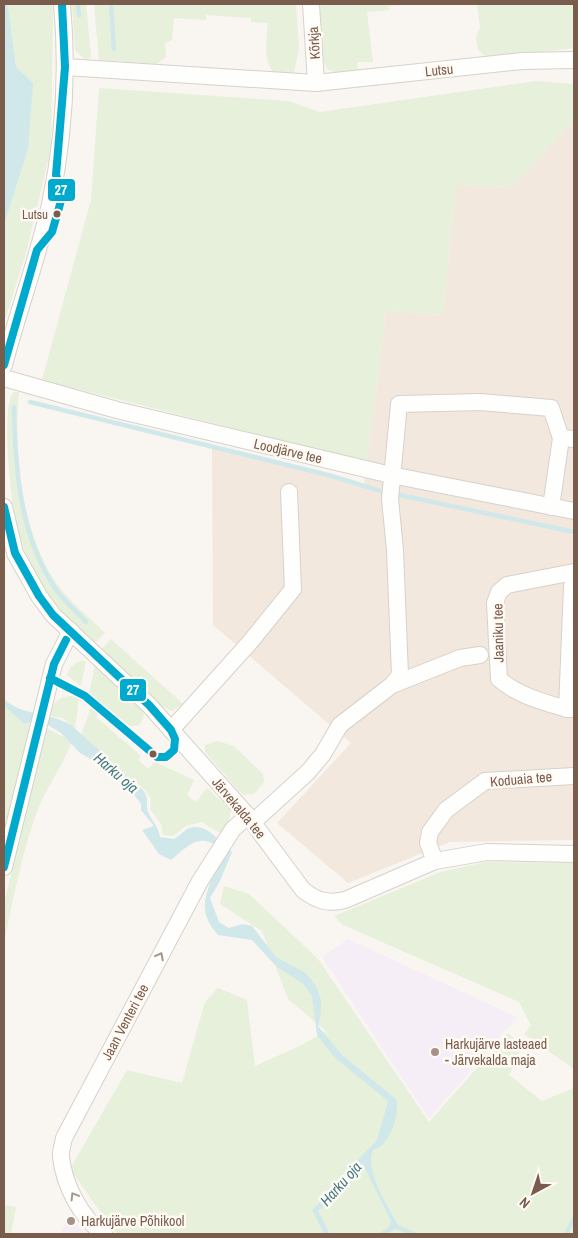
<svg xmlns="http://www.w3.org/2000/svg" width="578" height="1238" font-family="'Archivo Narrow',sans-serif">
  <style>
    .residential { fill: #f2e8de }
    .education { fill: #f6eef6 }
    .green { fill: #e7f0db }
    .water { fill: #d0e8ea }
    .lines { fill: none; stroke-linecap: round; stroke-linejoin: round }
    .stream { stroke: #d0e8ea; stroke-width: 4.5 }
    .minor-casing { stroke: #d7d1cb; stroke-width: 18 }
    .minor { stroke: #fefefd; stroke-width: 16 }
    .bus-1-casing { stroke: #fffaf3; stroke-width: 11 }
    .bus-1 { stroke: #00a9ce; stroke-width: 8 }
    .oneway { stroke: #a8958b }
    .bus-dot { fill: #7a5c4d; stroke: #fffaf3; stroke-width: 2 }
    .poi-dot { fill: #a69286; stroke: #fffaf3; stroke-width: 2 }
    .labels { text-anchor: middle; stroke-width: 5; stroke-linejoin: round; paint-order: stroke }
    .bus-label { font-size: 13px; fill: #7a5c4d; stroke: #fffaf3; text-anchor: end }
    .street-label { font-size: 14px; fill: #7a5c4d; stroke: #fffaf3 }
    .poi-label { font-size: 14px; fill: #7a5c4d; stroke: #fffaf3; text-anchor: start }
    .water-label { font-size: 15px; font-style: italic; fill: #437c86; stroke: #fffaf3 }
    .line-badge { stroke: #fffaf3; stroke-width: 2 }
    .badge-label { font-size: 14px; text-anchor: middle; font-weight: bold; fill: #fff }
  </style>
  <rect width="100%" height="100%" fill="#f9f5f0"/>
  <path class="residential" d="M574,119V840L450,842L348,883L277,823L351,743L213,625L212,448L364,485L386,311L443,315L456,185L513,187Z"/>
  <g class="education">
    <path d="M348,939L517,1017L429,1119L322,957Z"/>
    <path d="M69,1215L86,1234H60Z"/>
  </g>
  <g class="green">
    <path d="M7,4H52L53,12L51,148L26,253L4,323V225L28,149Z"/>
    <path d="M72,4H86L91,57L86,60L75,50Z"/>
    <path d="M94,4H296L299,49L293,77L275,75C263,61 266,41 268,23L251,22V18L206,15V20L174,18L172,40L165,43L166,57L157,64L99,60Z"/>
    <path d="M320,4H411L388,6L389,10L367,12L373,62H357L358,71L336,73L327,69L323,59Z"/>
    <path d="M477,4H574V48L488,59L478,50L476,38L480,27Z"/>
    <path d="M536,81L574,84V119L513,187L456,185L443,315L386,311L367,462L42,380L91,200L99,88L288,101L320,112Z"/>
    <path d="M14,392H19C13,451 22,532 55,581C68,601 88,616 105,633L95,643C76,625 57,609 43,587C31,568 23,548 17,527C11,506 0,404 14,392Z"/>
    <path d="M111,639L183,704L172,711L161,706L102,649Z"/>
    <path d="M80,661H86L81,686L67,675L71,666Z"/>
    <path d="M95,665L140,706C145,713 145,718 139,725L128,727L89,694Z"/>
    <path d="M71,696L79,698L75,729L63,718L50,716C53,703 57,697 71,696Z"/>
    <path d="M4,706L23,724L33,722L4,830Z"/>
    <path d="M91,707L98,714L96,717L141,756L138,760L148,769L155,762L194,780L187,795L196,802L207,788L231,810L228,826L223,835L202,822L186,826L173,836L163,835L161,824L150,809L151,799L144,789L102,755L87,739L80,738Z"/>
    <path d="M46,728L72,741C62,768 44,790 35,817C21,857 13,901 4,942V904Z"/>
    <path d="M217,741L234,746L263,774L264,782L254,794L244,795L239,791L205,752V745Z"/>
    <path d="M485,862L574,863V1069L524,1034L531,1025L519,1002L343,925L334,916L441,872Z"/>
    <path d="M224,886L249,894L318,959L429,1122L508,1033L522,1046L509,1075L542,1101L574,1088V1234H119L113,1230L70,1169L127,1070L182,1083L205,1002L218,988L247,1000L255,1066L302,1045L326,1031L288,999L262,931L220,904Z"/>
    <path d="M4,1205L16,1207L11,1234H4Z"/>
  </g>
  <g class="water">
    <path d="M4,4H7L8,7L16,67L33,83L28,149L4,225Z"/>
    <path d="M4,699C22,716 49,712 71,725L143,790C150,800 145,803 148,812C152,821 158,826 160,837L174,839C179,836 183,832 187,829C206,820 220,843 232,852L220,881L210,898L219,922L229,928L243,924L252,926L276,957L306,973L316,986L321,1000V1013L318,1026L342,1055L396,1099C401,1113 389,1147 373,1150C364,1169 388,1208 399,1226C392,1232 387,1234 378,1234L388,1228L391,1221L363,1164L350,1184L318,1211L330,1234H324L312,1210L337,1187L356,1162L377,1140L388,1101L334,1057L317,1035L312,996L303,984L276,966L252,940L218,935C199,913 204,901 212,877C215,867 214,855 215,845C197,833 185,849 171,860L159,854L142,830L154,826L141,810V804L132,792L92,760L80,753L61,733L48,725L33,722L24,724L4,706Z"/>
  </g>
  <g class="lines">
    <g class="stream">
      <path d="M78,4L79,15"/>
      <path d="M111,4L114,49"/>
      <path d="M30,402L328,475L387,493"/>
      <path d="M14,407C15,469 20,536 55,588C63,600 76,611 86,622"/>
      <path d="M395,494L574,532"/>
      <path d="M394,1226L414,1234"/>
      <path d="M566,1234L574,1219"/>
    </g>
    <g class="minor-casing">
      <g id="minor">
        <path d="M311,4L316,83"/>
        <path d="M65,67L316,83L522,61L574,60"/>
        <path d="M4,365C18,311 38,258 50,204C64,139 68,70 62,4"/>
        <path d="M4,378L117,410L391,475L574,511"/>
        <path d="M4,507L15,553L39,596L53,615L149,705L248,816L303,890C317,901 328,904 345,900L435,861L487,852L574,854"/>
        <path d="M551,507L561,438"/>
        <path d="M574,580L572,586L567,709H574"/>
        <path d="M392,685L460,658L480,655"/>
        <path d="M567,709C543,702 519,696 499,679L495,603L499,592L507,585L574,572"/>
        <path d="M171,730L251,641L293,589L289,492"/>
        <path d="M253,822L308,772L323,754L340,725L392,685L400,675L395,550L390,499L399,404L480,402L551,408L561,438L574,439"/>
        <path d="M435,861L428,843L430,832L446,810L485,781L574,776"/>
        <path d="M4,867L54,664L71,631"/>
        <path d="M104,1234C81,1218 64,1185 61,1157C60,1152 63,1144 64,1138L200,881L233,829L248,816"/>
      </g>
    </g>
    <use href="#minor" class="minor"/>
    <g class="bus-1-casing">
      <g id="bus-1">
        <path d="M4,365L37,250L52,232L63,194L56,175L65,67L62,4"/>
        <path d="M4,507L15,553L39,596L53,615L149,705L171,730L175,739L174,750L166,757H157L85,696L50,678"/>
        <path d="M4,867L54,664L66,640"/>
      </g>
    </g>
    <use href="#bus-1" class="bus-1"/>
  </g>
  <defs><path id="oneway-chevron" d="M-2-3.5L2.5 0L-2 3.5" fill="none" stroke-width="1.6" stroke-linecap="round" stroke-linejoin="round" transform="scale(1.25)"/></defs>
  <g class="oneway">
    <use href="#oneway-chevron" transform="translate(160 956) rotate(-62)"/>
    <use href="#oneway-chevron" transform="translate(74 1196) rotate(-121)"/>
  </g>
  <g class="bus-dot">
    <circle cx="57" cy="214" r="4.5"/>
    <circle cx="153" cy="754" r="4.5"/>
  </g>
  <g class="poi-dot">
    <circle cx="435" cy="1052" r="5"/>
    <circle cx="71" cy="1221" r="5"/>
  </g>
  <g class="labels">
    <g class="bus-label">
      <text x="48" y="219">Lutsu</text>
    </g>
    <g class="street-label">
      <text transform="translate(314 43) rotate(-94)" y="5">Kõrkja</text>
      <text transform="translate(439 70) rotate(-6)" y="5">Lutsu</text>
      <text transform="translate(288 451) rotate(13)" y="5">Loodjärve tee</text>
      <text transform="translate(498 633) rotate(-91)" y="5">Jaaniku tee</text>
      <text transform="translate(521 779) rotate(-5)" y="5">Koduaia tee</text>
      <text transform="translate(239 808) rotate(50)" y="5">Järvekalda tee</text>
      <text transform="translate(125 1022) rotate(-62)" y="5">Jaan Venteri tee</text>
    </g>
    <g class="poi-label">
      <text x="445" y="1049">Harkujärve lasteaed<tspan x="445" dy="16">- Järvekalda maja</tspan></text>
      <text x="81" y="1226">Harkujärve Põhikool</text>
    </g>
    <g class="water-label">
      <text transform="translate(116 773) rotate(41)" y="5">Harku oja</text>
      <text transform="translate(341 1184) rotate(-48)" y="5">Harku oja</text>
    </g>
  </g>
  <g class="line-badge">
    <rect x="47" y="178" width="29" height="24" rx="5" fill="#00a9ce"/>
    <rect x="119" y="678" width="28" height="24" rx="5" fill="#00a9ce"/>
  </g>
  <g class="badge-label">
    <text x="61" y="195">27</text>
    <text x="133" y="695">27</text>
  </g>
  <rect width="578" height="1238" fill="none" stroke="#7a5c4d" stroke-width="10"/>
  <g transform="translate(533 1193) rotate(220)" stroke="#fffaf3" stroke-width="4" paint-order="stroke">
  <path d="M0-4L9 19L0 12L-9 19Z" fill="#7a5c4d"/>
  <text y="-8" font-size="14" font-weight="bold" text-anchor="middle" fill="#7a5c4d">N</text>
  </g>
</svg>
